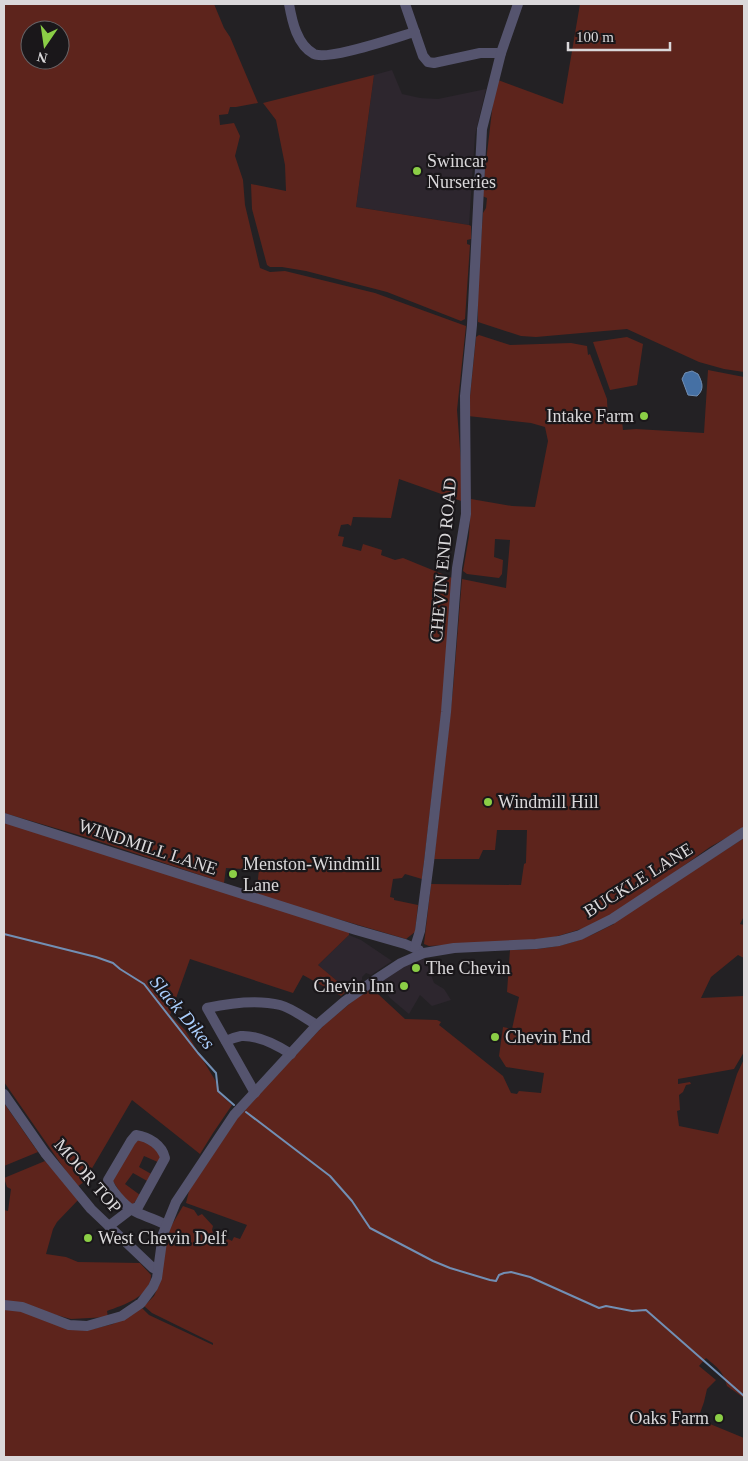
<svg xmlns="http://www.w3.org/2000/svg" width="748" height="1461" font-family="Georgia,serif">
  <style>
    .built { fill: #2d262e }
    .green { fill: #5d241c; fill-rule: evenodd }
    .water { fill: #4570a4; stroke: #728fb4 }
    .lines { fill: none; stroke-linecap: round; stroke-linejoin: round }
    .stream { stroke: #728fb4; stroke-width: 2 }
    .minor { stroke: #55546e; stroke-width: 10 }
    .poi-dot { fill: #8bce46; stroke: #1a171a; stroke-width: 2 }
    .labels { text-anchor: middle; stroke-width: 4.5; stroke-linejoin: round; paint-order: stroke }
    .poi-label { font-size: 18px; fill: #dad8da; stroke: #1a171a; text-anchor: start }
    .street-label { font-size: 18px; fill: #dad8da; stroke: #1a171a }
    .water-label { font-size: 19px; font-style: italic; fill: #aacefc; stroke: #1a171a }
  </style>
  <rect width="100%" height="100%" fill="#232124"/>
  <g class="built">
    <path d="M392,70L402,94L420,98L438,99L486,89L475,135L469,225L356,207L374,75Z"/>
    <path d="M349,935L361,940L392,961L371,975L366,973L362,977V980L348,990L318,965Z"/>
    <path d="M425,958L434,983L444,989L451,1000L432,1006L420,995L409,1014L390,998L383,988L381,979L404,966Z"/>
  </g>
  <g class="green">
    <path d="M4,4H214L224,28L230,37L258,103L236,107H230L228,114L219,115L220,125L234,123L240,136L235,156L243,180L245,205L260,268L270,272L285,271L375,293L466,326L457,410L464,502L399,479L391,518L353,517L351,526L348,524L341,525L338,536L344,537L342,546L361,551L363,544L382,550L381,555L395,560L403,558L452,578L448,658L422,879L405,874L402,878L393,879L390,897L394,898V900L418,905L415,932L406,939L256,895L259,870L226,868L224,883L89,838L4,813ZM30,30H60V60H30Z"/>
    <path d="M580,4H744V372L724,369L699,362L627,329L536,337L521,336L478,322V281L483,213L486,208L487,198L482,196L493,102L498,80L563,104Z"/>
    <path d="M374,75L356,207L469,225L471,226V239L467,240V244L470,245L465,319L461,321L387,292L306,271L282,267H270L267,265L252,209L251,184L286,191L285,165L276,120L263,103Z"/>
    <path d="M479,335L510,345L571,343L587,346L588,355L590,354L607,399L608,423L622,421L623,430L636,429L704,433L708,370L744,377V828L710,847L613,916L591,926L548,939L429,946L424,944L431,884L521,885L524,864L526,863V861L527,830H497L495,850H483L479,859H434L453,689L462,579L506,588L510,540L495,539L494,557L503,560L502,574L499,578L467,574L463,571L469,536L471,499L512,506L535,507L548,441L545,427L531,423L468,416L476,337Z"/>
    <path d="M627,337L643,344L637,385L610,390L593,342Z"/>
    <path d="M4,822L349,931V935L318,965L348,990L341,996L303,975L293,993L190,959L170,1015L185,1030L218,1085L220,1094L232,1105L213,1133L200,1154L132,1100L84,1182L77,1187L4,1082Z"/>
    <path d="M744,838V916L740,924L744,925V958L738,955L711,977L701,998L744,996V1052L734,1069L678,1079V1084L690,1082L691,1084L686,1085L683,1092L679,1095L680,1110L677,1111L679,1126L718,1134L737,1074L744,1059V1398L727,1386C723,1371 718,1368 706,1358L699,1366L716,1380L707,1389L704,1402L698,1419L744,1438V1457H4V1309L21,1311L56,1324L93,1329L113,1324L142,1308L149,1315L213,1345V1343L152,1313L144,1306L154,1296L159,1285L167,1233L183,1206L194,1210L198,1216L202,1214L213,1226L212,1230L213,1233L227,1240L228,1239L232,1241L234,1237L240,1239L247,1225L186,1203L191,1183L234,1120L325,1024L364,992L370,989L378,994L405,1019L437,1020L441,1022L439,1025L503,1076L511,1093L517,1094L519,1091L541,1093L544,1073L506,1067L499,1056L503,1027L512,1029L519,997L507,992L510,950C533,950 557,948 579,940C591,936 603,929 614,924L615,921Z"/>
    <path d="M4,1103L38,1152L4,1166Z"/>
    <path d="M135,1140L147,1141L160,1153V1163L144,1156L139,1167L153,1175L149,1182L133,1173L125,1184L140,1195L134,1203L129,1206L111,1178Z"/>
    <path d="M45,1161L79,1199L57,1222L53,1229L46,1254L66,1257L78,1262L140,1263L151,1275C151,1297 123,1305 107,1311L108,1317L71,1319L4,1301V1210L8,1211L11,1189L7,1187L4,1178Z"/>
  </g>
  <path class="water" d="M692,371L698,374C702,382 705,389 697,396L688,395L682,379L685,373Z"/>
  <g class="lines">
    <g class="stream">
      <path d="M4,934L96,957L113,963L120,969L144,984L198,1053L216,1073L218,1091L234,1105"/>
      <path d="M246,1112L330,1176L352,1201L370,1228L433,1261L450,1268L490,1280L496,1281L499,1275L504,1273L511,1272L530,1277L599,1308L606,1306L632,1311L646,1310L744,1396"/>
    </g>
    <g class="minor">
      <path d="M289,4C292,21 297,45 314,54C329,61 396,37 415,32"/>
      <path d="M405,4L423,56L428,62L434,63L480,53H501"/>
      <path d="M4,818L356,930L405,944L419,950"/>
      <path d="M415,947L420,931L429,862L446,712L457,568L466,514L465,396L472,325L482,129L501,53L518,4"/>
      <path d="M226,1041C230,1039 236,1037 241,1036C258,1035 277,1045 291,1054"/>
      <path d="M255,1093L207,1008C230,1003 256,999 280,1005C292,1008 306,1019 317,1025"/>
      <path d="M4,1094L45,1153L91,1209L153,1268L158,1269"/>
      <path d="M109,1226L130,1210L138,1207L165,1158C162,1145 149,1137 136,1135L131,1141L108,1180C109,1187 113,1191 118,1197C136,1218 145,1213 166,1225"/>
      <path d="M4,1305L22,1307L69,1325L87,1326L122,1316L141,1303L153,1287L157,1278L163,1234L176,1202L234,1115L317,1025L345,1001L375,980L401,963L424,953L454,948L536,944L559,941L580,935L612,919L744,832"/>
    </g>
  </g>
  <g class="poi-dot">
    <circle cx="417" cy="171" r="5"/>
    <circle cx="644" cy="416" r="5"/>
    <circle cx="488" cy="802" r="5"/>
    <circle cx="233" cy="874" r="5"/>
    <circle cx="416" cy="968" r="5"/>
    <circle cx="404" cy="986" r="5"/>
    <circle cx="495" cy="1037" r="5"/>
    <circle cx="88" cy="1238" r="5"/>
    <circle cx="719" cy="1418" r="5"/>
  </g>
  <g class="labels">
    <g class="poi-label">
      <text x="427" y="167">Swincar<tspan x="427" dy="21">Nurseries</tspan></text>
      <text x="634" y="422" text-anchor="end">Intake Farm</text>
      <text x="498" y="808">Windmill Hill</text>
      <text x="243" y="870">Menston-Windmill<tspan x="243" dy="21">Lane</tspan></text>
      <text x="426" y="974">The Chevin</text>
      <text x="394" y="992" text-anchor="end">Chevin Inn</text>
      <text x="505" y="1043">Chevin End</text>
      <text x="98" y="1244">West Chevin Delf</text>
      <text x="709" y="1424" text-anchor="end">Oaks Farm</text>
    </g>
    <g class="street-label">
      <text transform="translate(443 560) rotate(-85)" y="6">CHEVIN END ROAD</text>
      <text transform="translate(148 847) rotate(18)" y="6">WINDMILL LANE</text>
      <text transform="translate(638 880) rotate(-32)" y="6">BUCKLE LANE</text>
      <text transform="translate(88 1176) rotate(49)" y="6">MOOR TOP</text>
    </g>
    <g class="water-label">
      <text transform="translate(183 1012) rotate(50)" y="7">Slack Dikes</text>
    </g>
  </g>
  <rect width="748" height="1461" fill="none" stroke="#dad8da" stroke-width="10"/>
  <g transform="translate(45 45) rotate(193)"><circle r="24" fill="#1a171a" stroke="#676467"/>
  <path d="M0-4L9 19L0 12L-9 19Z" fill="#8bce46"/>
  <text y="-8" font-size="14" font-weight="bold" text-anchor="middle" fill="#dad8da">N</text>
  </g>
  <path d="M568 42v8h102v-8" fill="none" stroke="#dad8da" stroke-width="2.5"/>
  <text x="576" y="42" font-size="15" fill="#dad8da" stroke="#1a171a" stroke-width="4" paint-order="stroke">100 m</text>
</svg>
